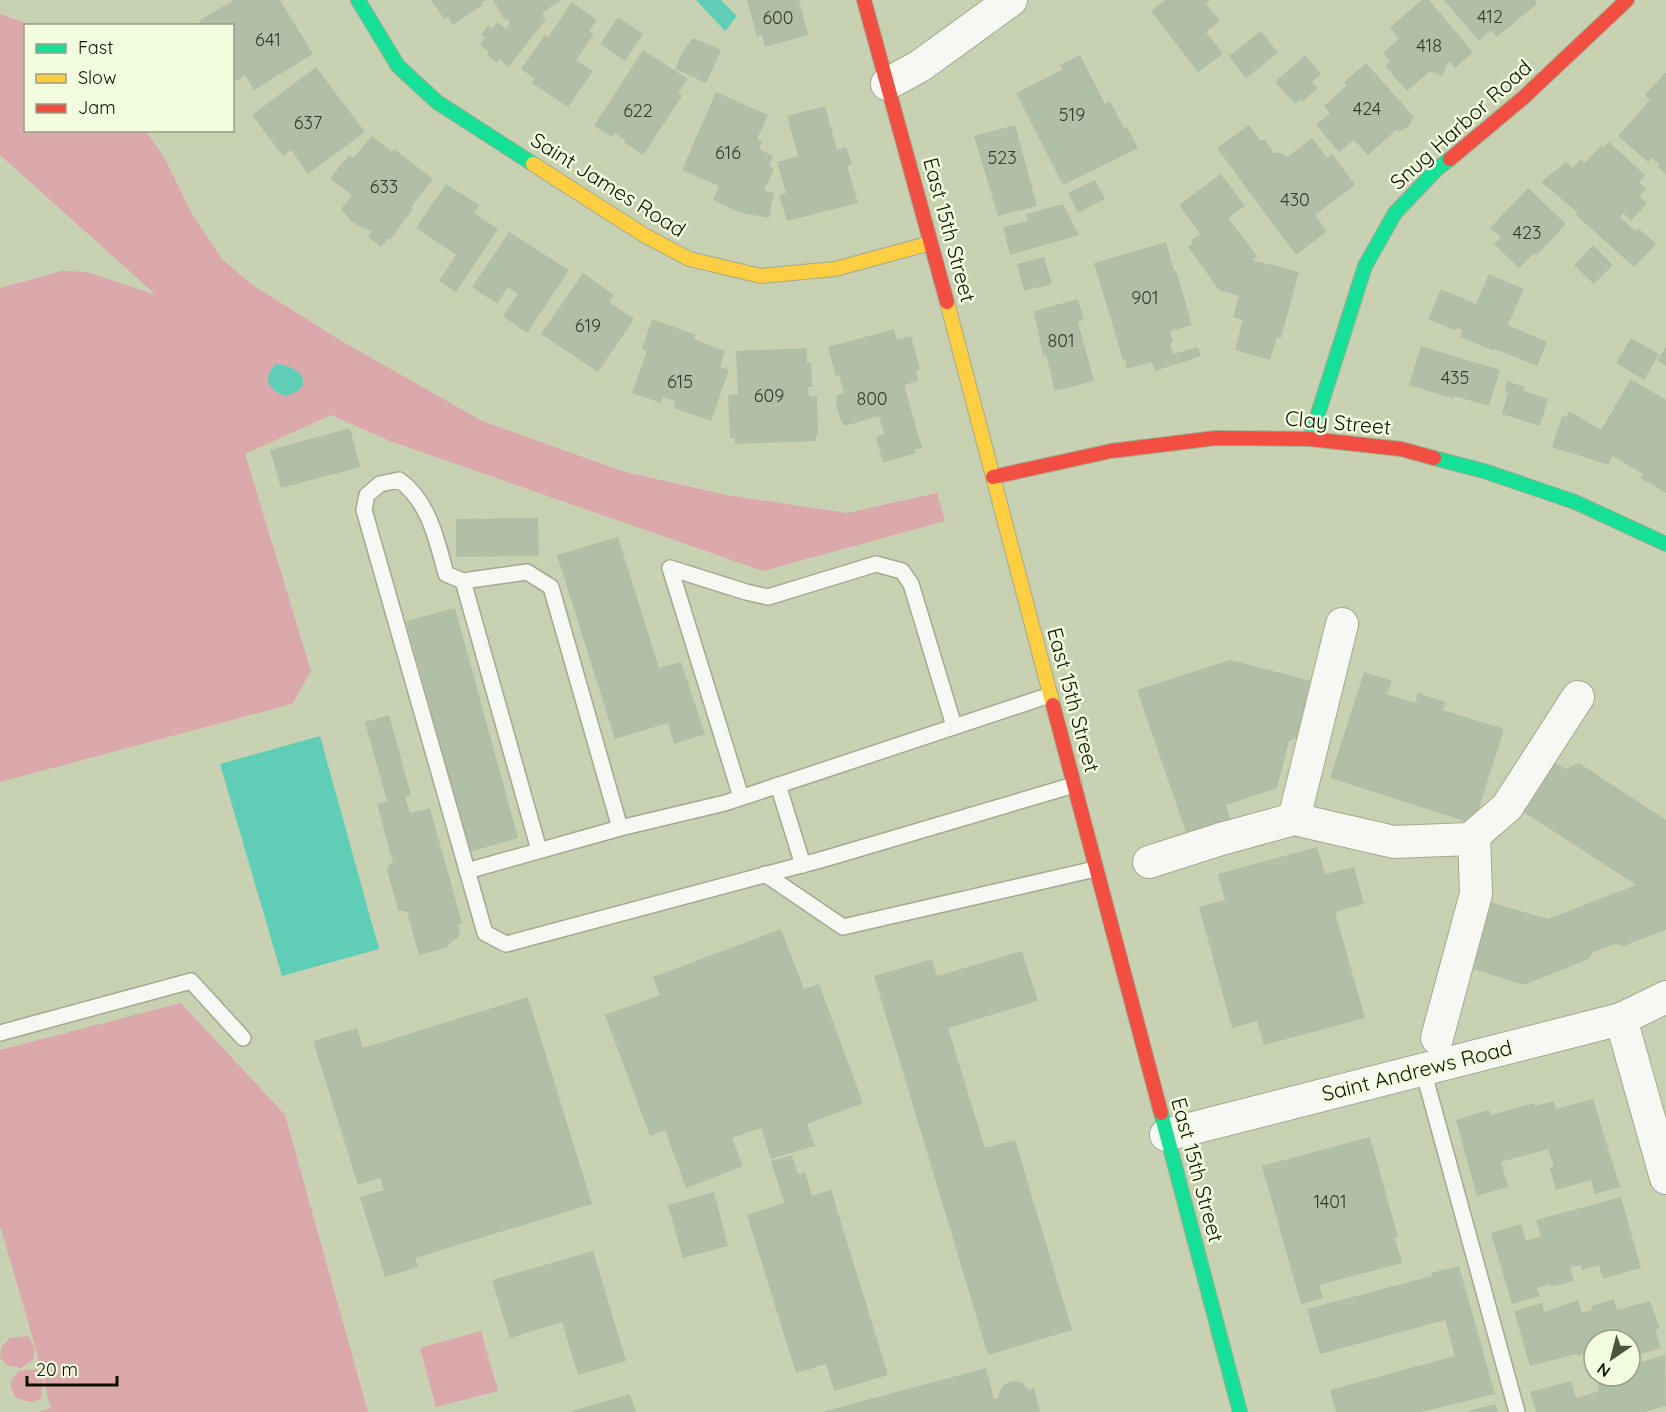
<svg xmlns="http://www.w3.org/2000/svg" width="1666" height="1412" font-family="Quicksand,sans-serif">
  <style>
    .green { fill: #dba9ab }
    .water { fill: #60ceb6 }
    .building { fill: #b2bfa7 }
    .lines { fill: none; stroke-linecap: round; stroke-linejoin: round }
    .lane-casing { stroke: #a3aa90; stroke-width: 18 }
    .street-casing { stroke: #a3aa90; stroke-width: 34 }
    .fast-casing { stroke: #a3aa90; stroke-width: 16 }
    .slow-casing { stroke: #a3aa90; stroke-width: 16 }
    .jam-casing { stroke: #a3aa90; stroke-width: 16 }
    .lane { stroke: #f7f8f3; stroke-width: 15 }
    .street { stroke: #f7f8f3; stroke-width: 32 }
    .fast { stroke: #16e098; stroke-width: 14 }
    .slow { stroke: #ffcf43; stroke-width: 14 }
    .jam { stroke: #f24e42; stroke-width: 14 }
    .labels { text-anchor: middle; stroke-width: 5; stroke-linejoin: round; paint-order: stroke }
    .number-label { font-size: 18px; fill: #363c2a }
    .street-label { font-size: 21px; fill: #0c1100; stroke: #f3fcdf }
  </style>
  <rect width="100%" height="100%" fill="#c8d2b2"/>
  <g class="green">
    <path d="M0,14L31,25L26,26V130L146,131L164,157L192,214L222,259L251,284L338,339L482,421L622,471L726,495L847,513L937,493L945,521L763,571L390,441L331,415L245,454L311,671L292,704L0,782V288L62,271L87,272L156,295L0,155Z"/>
    <path d="M181,1003L285,1115L368,1412H38L51,1408L30,1328L0,1226V1050Z"/>
    <path d="M481,1331L498,1391L436,1407L420,1348Z"/>
    <path d="M28,1336L34,1347V1359L21,1368L7,1365L0,1358L2,1346L10,1338Z"/>
    <path d="M37,1369L43,1380L41,1399L30,1402L16,1398C9,1384 8,1383 19,1371Z"/>
  </g>
  <g class="water">
    <path d="M696,0H721L737,16L725,31Z"/>
    <path d="M276,364C301,365 318,388 285,396C266,389 263,377 276,364Z"/>
    <path d="M320,736L379,949L282,976L220,764Z"/>
  </g>
  <g class="building">
    <path d="M234,0H280L313,54L254,90L245,75L236,81L232,75V26H202L199,21Z"/>
    <path d="M431,0H486L481,3L482,5L453,25L448,17L444,19Z"/>
    <path d="M493,0H561L542,13L546,19L509,67L499,59L497,63L487,55L489,52L480,44L485,37L481,34L488,25L492,29L497,22L506,29L510,23L507,19L505,20Z"/>
    <path d="M747,0H799L808,35L765,47L762,35L757,36Z"/>
    <path d="M1165,0H1210L1206,4L1220,21L1206,32L1223,54L1198,72L1151,11Z"/>
    <path d="M1422,0H1429L1473,52L1455,68L1449,61L1442,76L1430,71L1407,91L1385,66L1390,61L1383,53L1399,39L1390,27Z"/>
    <path d="M1444,0H1537L1535,2L1537,4L1497,37L1491,30L1479,41Z"/>
    <path d="M572,2L597,20L589,31L594,34L576,60L593,71L568,107L532,83L535,79L521,69L545,35L548,37Z"/>
    <path d="M618,17L643,34L625,61L600,44Z"/>
    <path d="M1261,31L1278,53L1246,78L1229,56Z"/>
    <path d="M693,38L721,50L706,83L675,69L682,53Z"/>
    <path d="M643,50L688,79L678,93L682,96L643,155L624,142L625,140L615,133L612,137L594,126Z"/>
    <path d="M1080,55L1105,104L1110,101L1124,128L1127,127L1138,148L1063,185L1016,93L1063,69L1060,65Z"/>
    <path d="M1305,55L1321,74L1312,82L1318,88L1302,102L1300,100L1295,104L1275,82Z"/>
    <path d="M1366,63L1414,117L1408,127L1398,132L1396,130L1368,155L1354,140L1339,152L1316,125L1330,113L1324,106L1347,85L1344,82Z"/>
    <path d="M316,67L365,132L308,174L291,150L283,156L252,115Z"/>
    <path d="M1666,72V174L1658,167L1660,165L1652,158L1648,162L1618,136L1650,100L1645,95Z"/>
    <path d="M716,92L768,115L757,139L762,142L759,149L773,156L769,166L774,169L764,191L774,192L769,218L741,213L713,200L719,186L682,170Z"/>
    <path d="M825,106L837,150L846,147L852,164L847,166L858,203L787,221L779,195L786,193L777,162L798,156L787,116Z"/>
    <path d="M1015,125L1037,206L998,216L974,136Z"/>
    <path d="M1249,125L1260,140H1265L1273,151L1271,154L1274,152L1284,154L1287,157L1312,138L1327,158L1332,154L1355,185L1315,215L1327,231L1296,255L1217,148Z"/>
    <path d="M372,136L392,152L394,149L433,179L411,207L413,209L390,240L388,238L381,247L368,237L372,232L352,222L341,209L352,195L330,179L342,163L350,155L353,158Z"/>
    <path d="M1609,142L1645,175L1639,182L1646,189L1639,196L1647,203L1631,221L1623,213L1620,217L1635,231L1638,228L1656,244L1634,267L1576,215L1578,213L1564,201L1541,182L1566,162L1573,168L1581,159L1585,163L1602,145L1604,147Z"/>
    <path d="M1221,174L1245,206L1228,218L1257,256L1252,260L1299,272L1281,338L1277,337L1270,360L1235,350L1243,320L1233,317L1239,296L1219,290L1188,247L1193,243L1191,240L1200,234L1179,205Z"/>
    <path d="M1095,180L1105,199L1078,213L1068,193Z"/>
    <path d="M446,184L479,205L474,213L498,229L456,292L439,281L456,255L416,228Z"/>
    <path d="M1528,188L1566,224L1536,256L1534,253L1519,268L1494,244L1501,237L1490,228Z"/>
    <path d="M1063,204L1079,235L1010,255L1003,227L1028,221L1026,214Z"/>
    <path d="M509,232L569,270L527,333L503,316L518,294L508,287L497,304L472,287Z"/>
    <path d="M1166,242L1174,271L1176,270L1192,325L1170,331L1173,342L1170,343L1173,354L1198,347L1201,356L1155,371L1152,362L1127,369L1125,359L1123,360L1094,263Z"/>
    <path d="M1593,245L1613,265L1594,284L1574,265Z"/>
    <path d="M1044,257L1052,284L1024,291L1017,264Z"/>
    <path d="M583,273L614,295L609,302L634,319L598,372L541,334Z"/>
    <path d="M1489,274L1524,289L1508,325L1547,342L1537,366L1495,349L1494,351L1460,337L1463,331L1457,328L1456,331L1428,319L1441,289L1476,304Z"/>
    <path d="M1078,299L1084,320L1078,322L1094,381L1055,391L1046,355L1043,356L1034,311Z"/>
    <path d="M652,319L696,335L694,339L725,351L720,367L729,370L711,421L674,408L676,401L663,397L661,403L632,393L647,351L642,349Z"/>
    <path d="M894,329L897,340L911,336L920,369L916,370L918,381L904,385L922,448L915,449L916,453L883,463L876,437L884,434L879,416L845,426L840,419L836,403L837,395L844,393L839,376H836L828,347Z"/>
    <path d="M1631,338L1659,354L1644,380L1616,363Z"/>
    <path d="M1421,346L1500,370L1489,406L1454,396V399L1409,385Z"/>
    <path d="M1666,347V366L1657,360Z"/>
    <path d="M807,348V363L811,362L812,387H808L809,396H817L818,434L816,435V441L735,444V438H730L728,395L738,394L736,351Z"/>
    <path d="M1631,379L1666,400V493L1641,478L1643,474L1612,456L1609,465L1552,447L1562,416L1566,417L1569,411L1601,430Z"/>
    <path d="M1507,381L1525,387L1524,391L1548,399L1540,426L1502,414L1508,392L1505,391Z"/>
    <path d="M350,428L360,467L281,488L270,450Z"/>
    <path d="M538,518L539,556L456,557V519Z"/>
    <path d="M618,537L659,668L681,662L705,734L674,744L668,723L615,739L557,555Z"/>
    <path d="M455,608L518,838L470,852L406,621Z"/>
    <path d="M1230,660L1312,681L1297,738L1289,741L1277,788L1226,805L1232,823L1188,838L1137,690Z"/>
    <path d="M1364,672L1392,681L1387,694L1415,703L1418,693L1446,702L1443,710L1504,729L1474,824L1330,778Z"/>
    <path d="M389,715L411,795L405,797L410,813L430,808L462,923L458,924L460,930L458,937L448,945L449,947L419,955L407,912L398,910L387,869L390,864L393,863L377,804L387,801L365,722Z"/>
    <path d="M1548,758L1565,769L1579,763L1666,820V930L1623,946L1615,944L1593,952L1589,959L1524,985L1467,967L1486,901L1548,919L1636,885L1518,808Z"/>
    <path d="M1317,847L1325,874L1354,867L1364,904L1335,912L1365,1018L1264,1045L1257,1021L1232,1028L1199,907L1225,900L1218,874Z"/>
    <path d="M781,929L804,989L819,984L863,1103L807,1124L815,1146L771,1159L761,1128L732,1138L743,1166L686,1188L665,1130L650,1136L605,1015L660,995L653,977Z"/>
    <path d="M1022,951L1038,1001L948,1028L985,1148L1015,1140L1072,1330L988,1355L874,976L932,959L937,976Z"/>
    <path d="M528,997L592,1204L415,1258L418,1267L385,1277L360,1197L384,1190L380,1178L358,1185L313,1041L357,1028L363,1048Z"/>
    <path d="M1593,1099L1620,1187L1595,1194L1591,1180L1556,1190L1550,1168L1554,1166L1548,1149L1501,1162L1508,1187L1477,1196L1456,1120L1489,1110L1491,1115L1534,1103L1535,1106L1554,1101L1556,1109Z"/>
    <path d="M1370,1137L1398,1237L1395,1238L1402,1263L1319,1285L1323,1298L1301,1304L1262,1166Z"/>
    <path d="M792,1155L798,1174L805,1172L812,1196L831,1190L888,1375L834,1391L826,1364L796,1373L747,1215L784,1203L771,1161Z"/>
    <path d="M714,1192L728,1246L683,1258L668,1205Z"/>
    <path d="M1621,1197L1641,1268L1603,1279L1599,1265L1582,1270L1581,1265L1570,1267L1574,1281L1551,1287L1550,1284L1537,1288L1540,1296L1512,1304L1491,1233L1521,1224L1526,1241L1541,1236L1536,1220Z"/>
    <path d="M593,1251L626,1361L578,1375L562,1322L510,1338L492,1280Z"/>
    <path d="M1459,1266L1495,1394L1421,1412H1336L1330,1390L1455,1356L1445,1320L1320,1354L1307,1309L1432,1276L1431,1273Z"/>
    <path d="M1614,1299L1617,1310L1650,1301L1660,1328L1655,1329L1661,1348L1630,1357V1340H1594V1356L1587,1358L1586,1353L1577,1356L1576,1354L1530,1366L1514,1311L1542,1303L1544,1312L1578,1300L1582,1313L1592,1310L1591,1306Z"/>
    <path d="M1665,1355L1666,1406L1644,1412H1536L1530,1392L1571,1381L1576,1398L1599,1391L1597,1382L1620,1376H1630V1365Z"/>
    <path d="M986,1368L994,1399L998,1398L1000,1390L1005,1384L1013,1381L1021,1382L1029,1390L1034,1388L1040,1412H822Z"/>
    <path d="M630,1394L636,1412H572V1411Z"/>
    <path d="M1495,1404L1498,1412H1469L1468,1411Z"/>
  </g>
  <g class="lines">
    <g class="lane-casing">
      <g id="lane">
        <path d="M463,581L539,850"/>
        <path d="M1050,695L725,803L620,828L551,587L527,572L463,581L446,574C437,541 429,501 399,480L380,484L367,495L364,510L485,933L506,944L824,859L1074,785"/>
        <path d="M778,785L803,865"/>
        <path d="M741,797L670,568L746,592L768,597L876,564L902,571L911,584L954,726"/>
        <path d="M467,871L620,828"/>
        <path d="M765,874L843,927L1095,869"/>
        <path d="M0,1033L191,981L243,1038"/>
        <path d="M1423,1070L1517,1412"/>
      </g>
    </g>
    <g class="street-casing">
      <g id="street">
        <path d="M887,84L920,66L1011,0"/>
        <path d="M1294,819L1342,624"/>
        <path d="M1149,862L1221,839L1294,819L1394,842L1470,839L1507,807L1578,697"/>
        <path d="M1621,1019L1666,1178"/>
        <path d="M1437,1038L1476,894L1474,836"/>
        <path d="M1166,1135L1621,1019L1666,997"/>
      </g>
    </g>
    <g class="fast-casing">
      <g id="fast">
        <path d="M358,0L398,66L437,102L533,164"/>
        <path d="M1310,439L1365,266L1395,213L1437,169L1450,159"/>
        <path d="M1434,458L1484,471L1575,502L1666,544"/>
        <path d="M1161,1113L1240,1412"/>
      </g>
    </g>
    <g class="slow-casing">
      <g id="slow">
        <path d="M533,164L644,235L689,259L761,276L835,269L931,243"/>
        <path d="M947,302L1053,705"/>
      </g>
    </g>
    <g class="jam-casing">
      <g id="jam">
        <path d="M864,0L947,302"/>
        <path d="M1450,159L1523,98L1627,0"/>
        <path d="M993,477L1111,451L1216,438L1310,439L1401,449L1434,458"/>
        <path d="M1053,705L1161,1113"/>
      </g>
    </g>
    <use href="#lane" class="lane"/>
    <use href="#street" class="street"/>
    <use href="#fast" class="fast"/>
    <use href="#slow" class="slow"/>
    <use href="#jam" class="jam"/>
  </g>
  <g class="labels">
    <g class="number-label">
      <text x="1490" y="23">412</text>
      <text x="778" y="24">600</text>
      <text x="268" y="46">641</text>
      <text x="1429" y="52">418</text>
      <text x="1367" y="115">424</text>
      <text x="638" y="117">622</text>
      <text x="1072" y="121">519</text>
      <text x="308" y="129">637</text>
      <text x="728" y="159">616</text>
      <text x="1002" y="164">523</text>
      <text x="384" y="193">633</text>
      <text x="1295" y="206">430</text>
      <text x="1527" y="239">423</text>
      <text x="1145" y="304">901</text>
      <text x="588" y="332">619</text>
      <text x="1061" y="347">801</text>
      <text x="1455" y="384">435</text>
      <text x="680" y="388">615</text>
      <text x="769" y="402">609</text>
      <text x="872" y="405">800</text>
      <text x="1330" y="1208">1401</text>
    </g>
    <g class="street-label">
      <text transform="translate(1461 125) rotate(-42)" y="7">Snug Harbor Road</text>
      <text transform="translate(608 185) rotate(32)" y="7">Saint James Road</text>
      <text transform="translate(949 230) rotate(75)" y="7">East 15th Street</text>
      <text transform="translate(1338 423) rotate(5)" y="7">Clay Street</text>
      <text transform="translate(1073 700) rotate(75)" y="7">East 15th Street</text>
      <text transform="translate(1417 1071) rotate(-14)" y="7">Saint Andrews Road</text>
      <text transform="translate(1197 1170) rotate(75)" y="7">East 15th Street</text>
    </g>
  </g>
  <rect x="24" y="24" width="210" height="108" fill="#f3fcdf" stroke="#979e86" stroke-width="1.5"/>
  <rect x="36" y="44" width="30" height="9" fill="#16e098" stroke="#979e86" stroke-width="1.5"/>
  <text x="78" y="54" font-size="18" fill="#0c1100">Fast</text>
  <rect x="36" y="74" width="30" height="9" fill="#ffcf43" stroke="#979e86" stroke-width="1.5"/>
  <text x="78" y="84" font-size="18" fill="#0c1100">Slow</text>
  <rect x="36" y="104" width="30" height="9" fill="#f24e42" stroke="#979e86" stroke-width="1.5"/>
  <text x="78" y="114" font-size="18" fill="#0c1100">Jam</text>
  <g transform="translate(1612 1358) rotate(215)"><circle r="28" fill="#f3fcdf" stroke="#979e86" stroke-width="1.5"/>
  <path d="M0-4.5L10 22L0 15L-10 22Z" fill="#4e553e"/>
  <text y="-9" font-size="16" font-weight="bold" text-anchor="middle" fill="#0c1100">N</text>
  </g>
  <path d="M27 1376v9h90v-9" fill="none" stroke="#0c1100" stroke-width="3"/>
  <text x="36" y="1376" font-size="18" fill="#0c1100" stroke="#f3fcdf" stroke-width="4.5" paint-order="stroke">20 m</text>
</svg>
